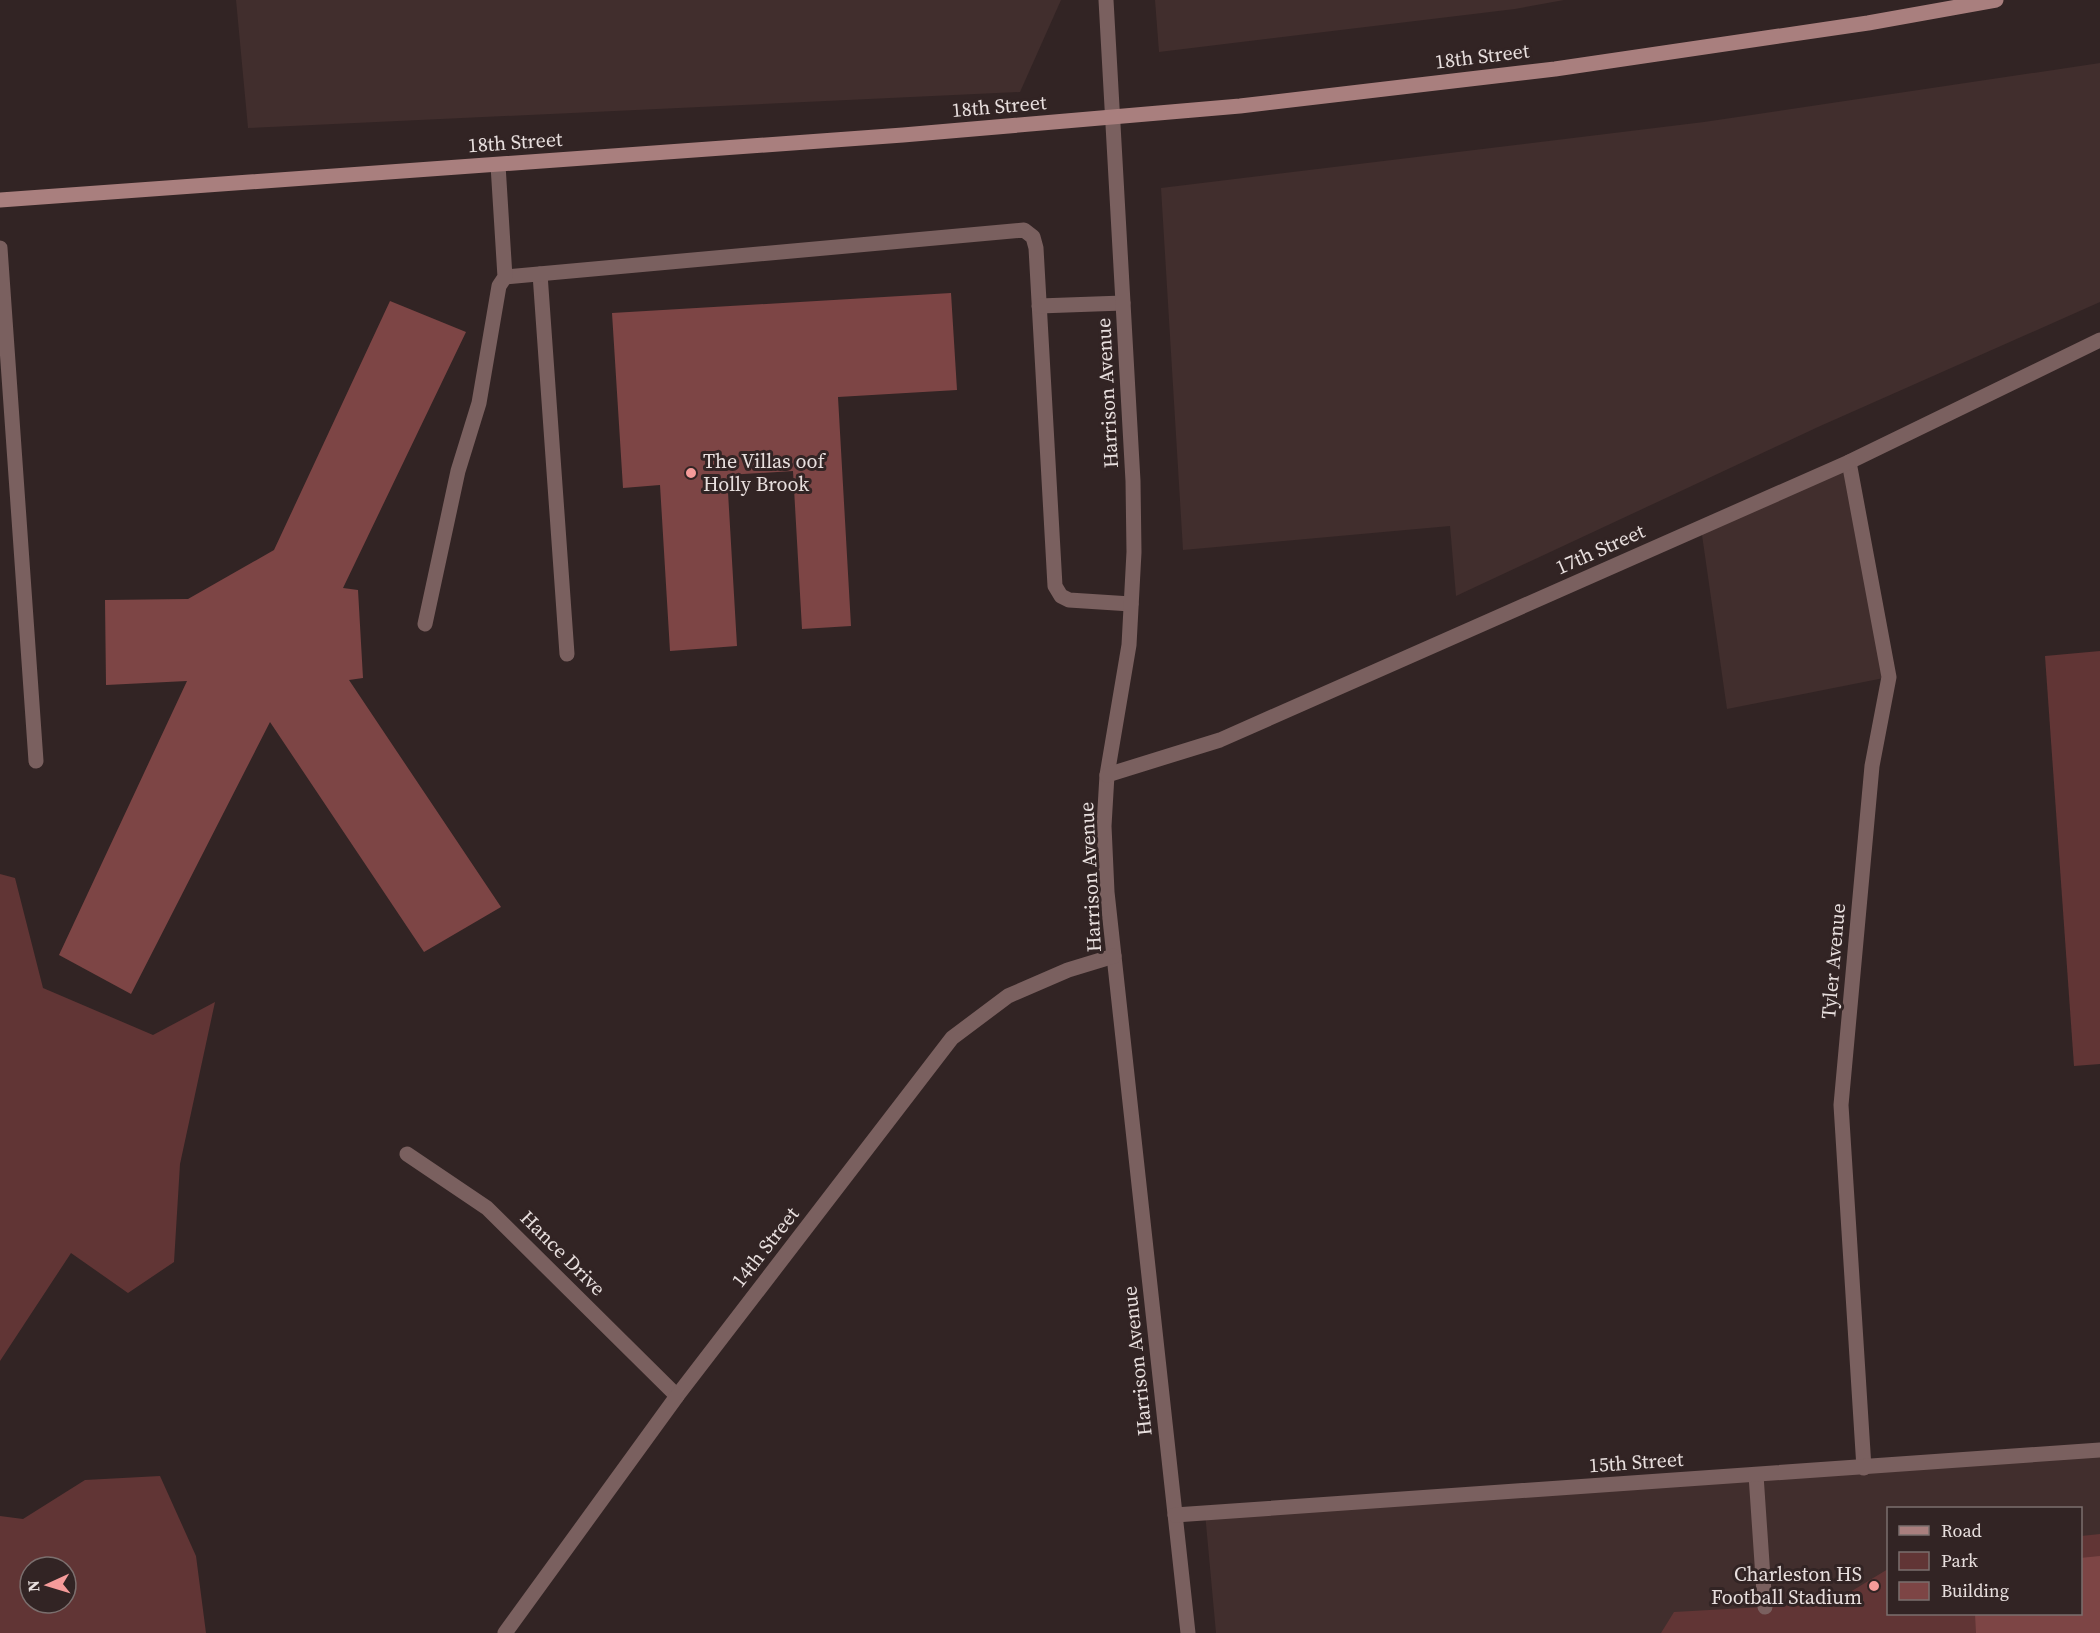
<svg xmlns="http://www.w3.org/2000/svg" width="2100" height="1633" font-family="'Source Serif 4',serif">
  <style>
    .built { fill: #412e2d; fill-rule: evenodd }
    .green { fill: #613535; fill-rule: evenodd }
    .building { fill: #7d4545 }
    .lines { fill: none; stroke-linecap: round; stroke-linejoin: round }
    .service { stroke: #7a605f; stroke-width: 15 }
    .minor { stroke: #7a605f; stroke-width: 15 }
    .secondary { stroke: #a97f7e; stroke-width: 15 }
    .poi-dot { fill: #f59b9a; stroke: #322424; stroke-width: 2 }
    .labels { text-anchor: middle; stroke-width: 6; stroke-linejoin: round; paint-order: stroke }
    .street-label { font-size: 20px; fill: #e8dfde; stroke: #322424 }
    .poi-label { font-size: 20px; fill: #e8dfde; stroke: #322424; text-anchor: start }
  </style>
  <rect width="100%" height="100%" fill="#322424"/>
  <g class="built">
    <path d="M236,0H1061L1020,92L248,128Z"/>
    <path d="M1155,0H1564L1515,9L1159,52Z"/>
    <path d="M2100,63V302L1818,427L1456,596L1450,526L1183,550L1161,188L1704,122Z"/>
    <path d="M1849,462L1889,677L1727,709L1701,528Z"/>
    <path d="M2100,1450V1633H1216L1205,1513ZM1888,1508H2080V1614H1888Z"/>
  </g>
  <g class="green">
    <path d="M2100,651V1064L2074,1066L2045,656Z"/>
    <path d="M0,874L15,878L43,988L153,1035L215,1002L180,1164L174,1262L128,1293L71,1253L0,1361Z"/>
    <path d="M160,1476L196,1556L206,1633H0V1516L23,1519L85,1480ZM30,1567H66V1603H30Z"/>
    <path d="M2100,1534V1633H1661L1674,1612L1832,1603L1888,1569V1614H2080L2081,1536Z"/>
  </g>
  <g class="building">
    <path d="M951,293L957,390L838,397L851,626L802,629L793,471L727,475L737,646L670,651L660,485L623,488L612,313Z"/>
    <path d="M390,301L466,332L343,588L358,590L363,678L349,680L501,907L424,952L270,722L131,994L59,955L187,681L106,685L105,600L188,599L274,550Z"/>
    <path d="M2100,1556V1633H1976L1975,1614H2080V1558Z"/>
  </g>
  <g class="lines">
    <g class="service">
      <path d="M0,248L36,761"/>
      <path d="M540,274L567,654"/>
      <path d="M505,277L1024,230L1033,237L1036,248L1055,586L1061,596L1069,600L1131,604"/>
      <path d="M1039,306L1123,303"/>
      <path d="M425,624L458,471L479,403L499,286L505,277L498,165"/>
      <path d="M1756,1475L1765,1607"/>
    </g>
    <g class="minor">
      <path d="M1106,0L1133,481L1134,552L1129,645L1107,775L1104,826L1107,892L1188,1633"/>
      <path d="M1849,462L1889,677L1872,766L1841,1105L1864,1468"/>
      <path d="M1107,775L1220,740L1849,462L2100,340"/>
      <path d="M407,1154L487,1208L677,1396"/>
      <path d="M1175,1515L2100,1450"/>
      <path d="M505,1633L677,1396L952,1038L1008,996L1068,970L1114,956"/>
    </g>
    <path class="secondary" d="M0,200L903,135L1240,106L1555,69L1868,23L1996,0"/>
  </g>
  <g class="poi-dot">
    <circle cx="691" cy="473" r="6"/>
    <circle cx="1874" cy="1586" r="6"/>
  </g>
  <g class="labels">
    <g class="street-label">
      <text transform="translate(1482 56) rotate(-7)" y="7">18th Street</text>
      <text transform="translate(999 106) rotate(-5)" y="7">18th Street</text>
      <text transform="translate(515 142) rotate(-4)" y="7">18th Street</text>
      <text transform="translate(1107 393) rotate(-93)" y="7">Harrison Avenue</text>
      <text transform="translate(1600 549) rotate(-24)" y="7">17th Street</text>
      <text transform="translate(1090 877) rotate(-93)" y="7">Harrison Avenue</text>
      <text transform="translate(1833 961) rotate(-85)" y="7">Tyler Avenue</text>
      <text transform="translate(765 1247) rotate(-52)" y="7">14th Street</text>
      <text transform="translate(563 1253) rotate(45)" y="7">Hance Drive</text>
      <text transform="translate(1137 1361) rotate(-96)" y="7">Harrison Avenue</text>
      <text transform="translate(1636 1462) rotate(-4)" y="7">15th Street</text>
    </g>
    <g class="poi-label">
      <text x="703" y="468">The Villas oof<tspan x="703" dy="23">Holly Brook</tspan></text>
      <text x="1862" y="1581" text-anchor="end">Charleston HS<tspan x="1862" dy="23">Football Stadium</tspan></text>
    </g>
  </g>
  <rect x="1887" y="1507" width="195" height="108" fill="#322424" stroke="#7b6f6e" stroke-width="1.5"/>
  <rect x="1899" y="1526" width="30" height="9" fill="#a97f7e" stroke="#7b6f6e" stroke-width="1.5"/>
  <text x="1941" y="1537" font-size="18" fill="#e8dfde">Road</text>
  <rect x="1899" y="1552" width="30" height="18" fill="#613535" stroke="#7b6f6e" stroke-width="1.5"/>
  <text x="1941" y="1567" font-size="18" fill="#e8dfde">Park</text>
  <rect x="1899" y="1582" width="30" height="18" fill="#7d4545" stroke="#7b6f6e" stroke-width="1.5"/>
  <text x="1941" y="1597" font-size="18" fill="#e8dfde">Building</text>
  <g transform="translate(48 1585) rotate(266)"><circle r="28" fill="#322424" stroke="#7b6f6e" stroke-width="1.5"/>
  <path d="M0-4.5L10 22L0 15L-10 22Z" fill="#f59b9a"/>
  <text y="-9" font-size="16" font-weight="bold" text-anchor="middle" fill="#e8dfde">N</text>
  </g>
</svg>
